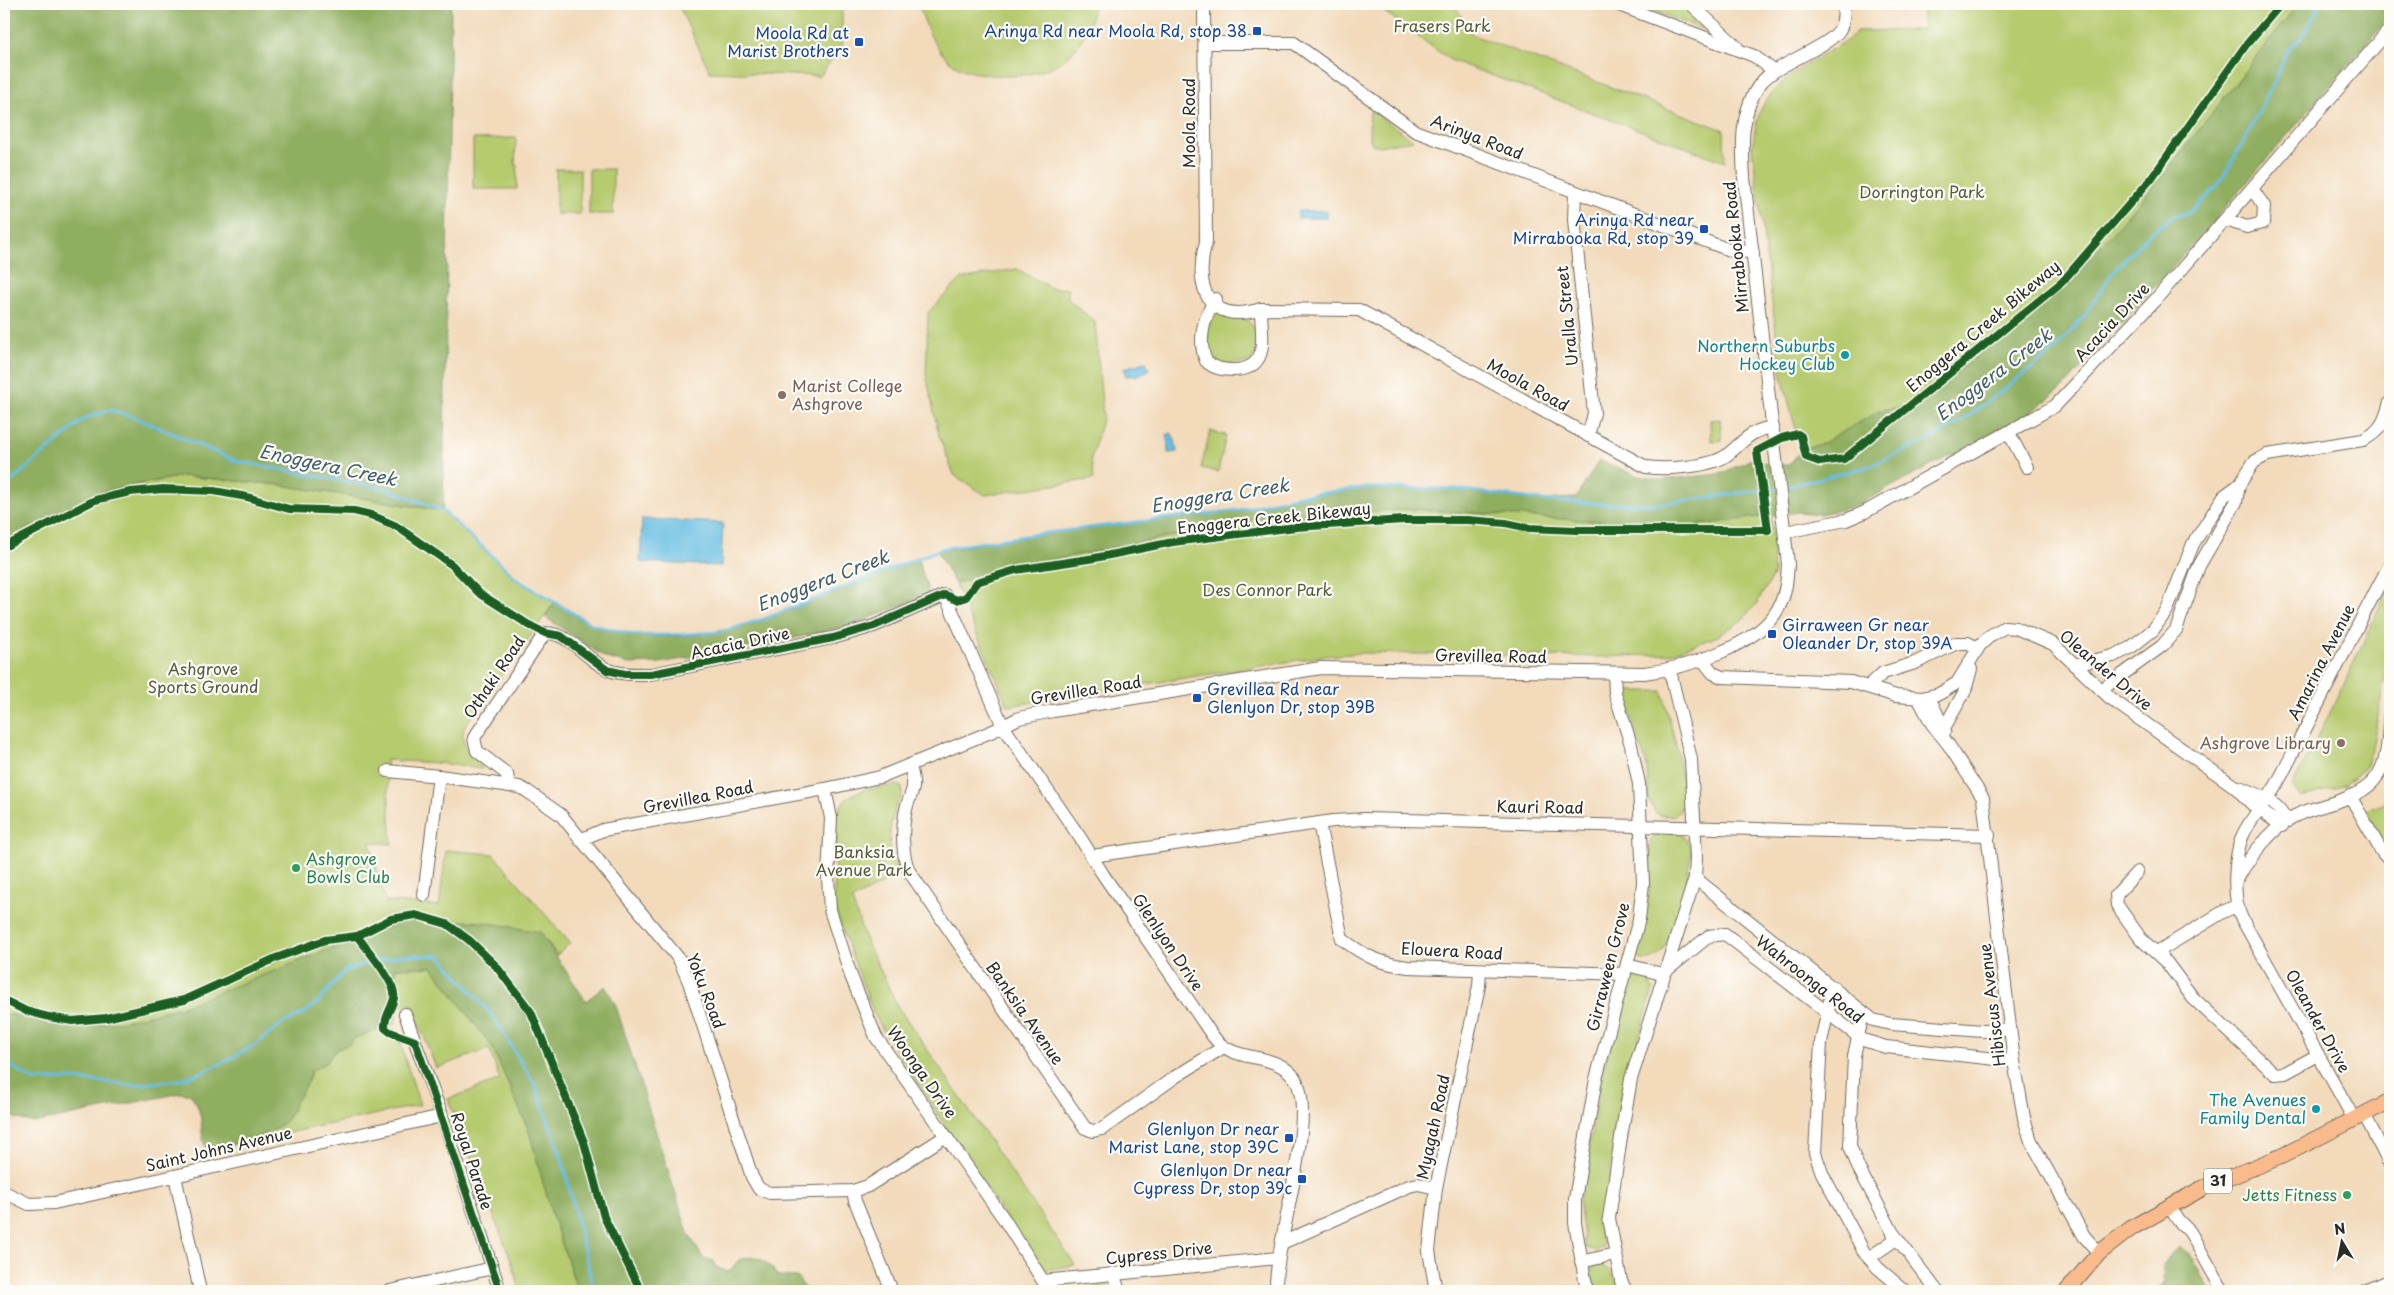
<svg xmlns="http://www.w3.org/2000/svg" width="2394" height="1295" font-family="'Playpen Sans',sans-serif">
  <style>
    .green { fill: #b6ca6e; stroke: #707a4c }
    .forest { fill: #90ae61; stroke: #5e6c46 }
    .water { fill: #66bee3; stroke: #487487 }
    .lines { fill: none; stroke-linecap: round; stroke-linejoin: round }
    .stream { stroke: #66bee3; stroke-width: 3 }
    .minor-casing { stroke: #71685d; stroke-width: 14 }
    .major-casing { stroke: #71685d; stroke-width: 17 }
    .minor { stroke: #fff; stroke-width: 12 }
    .major { stroke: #fabb8c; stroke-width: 15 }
    .cycleway-casing { stroke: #fdfcf7; stroke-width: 11 }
    .cycleway { stroke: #1b5e20; stroke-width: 8 }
    .transit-dot { fill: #1a4fb4; stroke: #fdfcf7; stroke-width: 2 }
    .culture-dot { fill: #0f9aa8; stroke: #fdfcf7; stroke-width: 2 }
    .education-dot { fill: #8d6e63; stroke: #fdfcf7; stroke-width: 2 }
    .leisure-dot { fill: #2e9e5b; stroke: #fdfcf7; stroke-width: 2 }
    .labels { text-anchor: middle; stroke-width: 4.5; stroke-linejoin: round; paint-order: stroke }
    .shield { fill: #fdfcf7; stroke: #6a6a68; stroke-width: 1 }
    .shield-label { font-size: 15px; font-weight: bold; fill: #2b2b2b }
    .park-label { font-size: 16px; fill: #555b3f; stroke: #fdfcf7 }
    .transit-label { font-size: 16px; fill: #164399; stroke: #fdfcf7; text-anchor: end }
    .street-label { font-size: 16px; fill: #2b2b2b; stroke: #fdfcf7 }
    .culture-label { font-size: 16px; fill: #0d838f; stroke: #fdfcf7; text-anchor: end }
    .education-label { font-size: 16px; fill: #785e54; stroke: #fdfcf7; text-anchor: start }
    .leisure-label { font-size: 16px; fill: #27864d; stroke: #fdfcf7; text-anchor: start }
    .water-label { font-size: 18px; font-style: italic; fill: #405e6b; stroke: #fdfcf7 }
  </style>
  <rect width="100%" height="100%" fill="#fdfcf7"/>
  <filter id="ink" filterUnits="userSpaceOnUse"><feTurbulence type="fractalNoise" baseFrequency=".02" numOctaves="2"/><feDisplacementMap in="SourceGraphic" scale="10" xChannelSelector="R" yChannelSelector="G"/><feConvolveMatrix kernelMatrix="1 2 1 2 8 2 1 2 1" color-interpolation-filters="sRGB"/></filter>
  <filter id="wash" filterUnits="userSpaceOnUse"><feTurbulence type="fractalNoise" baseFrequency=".0096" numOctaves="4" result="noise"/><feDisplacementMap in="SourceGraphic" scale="20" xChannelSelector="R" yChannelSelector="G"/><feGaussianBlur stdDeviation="1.12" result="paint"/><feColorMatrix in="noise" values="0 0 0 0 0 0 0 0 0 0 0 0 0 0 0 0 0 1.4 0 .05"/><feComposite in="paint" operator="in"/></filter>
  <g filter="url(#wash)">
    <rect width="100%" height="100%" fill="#f2dabb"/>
    <g class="green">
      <path d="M678,4H842V46L820,76L710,72Z"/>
      <path d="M919,4H1094C1086,59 1044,81 992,75C980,74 966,72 955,65C935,52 925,26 919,4Z"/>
      <path d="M1374,4H1454L1473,35L1724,130L1725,162L1450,60Z"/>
      <path d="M1636,4H1683L1718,35L1637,5Z"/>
      <path d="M1923,4H2298L2160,179L2066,285L1916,405L1881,410L1821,445L1801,450L1781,372L1752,147C1755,132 1756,115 1765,102C1785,73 1822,56 1851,38L1856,31L1923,30Z"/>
      <path d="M1370,110L1413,140L1379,146L1372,144L1369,136Z"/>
      <path d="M516,138L515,165H517V189H473V139Z"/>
      <rect x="556" y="169" width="24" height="45"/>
      <rect x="589" y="169" width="24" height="45"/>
      <path d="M1017,269L1053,289L1068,288V299L1095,322L1103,416L1091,459L1094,479L985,495L954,475L939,436L926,375L928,312L961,279Z"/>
      <path d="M1217,313L1245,318L1254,327L1257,350L1250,362L1222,365L1211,358C1207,345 1204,323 1217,313Z"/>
      <path d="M1720,419L1722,440L1711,441L1710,420Z"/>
      <path d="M1210,431L1226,435L1218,472L1201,468Z"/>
      <path d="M183,476L281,485L443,511L519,581L555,602L465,726C457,752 476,751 482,769L437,763L386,760L392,844L370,842L385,901L439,906L446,850L493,854L570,943L557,955L540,932L119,1022L75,1026L7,1014L4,1011V545L22,532L103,491Z"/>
      <path d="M1411,509L1684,527L1771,515L1774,574L1757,603L1742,620L1718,636L1669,654L1605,657L1362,653L1324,656L1008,706L955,584L1003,570L1260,518Z"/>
      <path d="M2390,584V644L2387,666L2372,748L2366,767L2345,785L2301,798L2292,786L2338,697Z"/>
      <path d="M1623,691H1662C1672,729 1683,766 1685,805L1674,816H1662L1656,813L1649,802L1647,767Z"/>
      <path d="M894,785L902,787C904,797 896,804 894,813C887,834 889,856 898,875L852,900L864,936L898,1007L1075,1265L1040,1271L884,1032L873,1012L838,918L834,903L836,818C844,787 868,790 894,785Z"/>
      <path d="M2390,801V855L2365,811Z"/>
      <path d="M1661,831L1681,833L1691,847V855C1687,879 1676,930 1663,950C1658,957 1649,963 1640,959L1637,955L1649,896L1650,841Z"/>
      <path d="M433,967L492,1047L529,1131L552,1215L578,1291H520L513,1265L448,1099L500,1080L489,1049L436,1068L411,1004L400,1006L395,968Z"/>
      <path d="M1637,977L1647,978L1653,990L1625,1085L1614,1138L1603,1247L1596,1252L1585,1247L1579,1201L1601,1079L1627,982Z"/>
      <path d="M348,1001L396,1030L420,1105L208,1150L193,1079Z"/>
      <path d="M1598,1264C1613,1267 1614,1279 1621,1291H1592C1590,1280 1585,1270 1598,1264Z"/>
      <path d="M1108,1284L1111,1291H1070Z"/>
    </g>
    <g class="forest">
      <path d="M4,4H451L443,511L281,485L183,476L103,491L22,532L4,545Z"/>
      <path d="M2298,4H2390V16L2210,225L2066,385L2027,415L1853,507L1820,514L1798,512L1684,527L1411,509L1260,518L1003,570L955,584L937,551L1046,533L1239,510L1299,496L1361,488L1456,489L1540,500L1576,498L1599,460L1638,476L1660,480L1720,474L1752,459L1772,465H1789L1801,450L1821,444L1881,410L1916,405L2066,285L2160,179Z"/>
      <path d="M918,558L929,594L852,625L769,644L659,663L630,664L606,658L545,617L555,602C567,610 581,621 594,625C706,664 816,596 918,558Z"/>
      <path d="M408,919L484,922L540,932L586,1001L605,986L615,1003L688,1233L703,1258L714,1261L716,1267L728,1272C732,1269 736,1262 740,1260C757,1252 769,1263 778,1276L797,1277L807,1291H578L552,1215L529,1131L492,1047L432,967L395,968L400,1006L394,1024L355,1038L350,1044L336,1050L327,1062L311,1071C307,1088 305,1086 296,1101C293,1105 293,1111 290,1115C277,1137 231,1144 207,1151C197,1129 207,1117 191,1095L181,1093L34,1123L4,1115V1011L7,1014L75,1026L119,1022L178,1008Z"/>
      <path d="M2178,1247L2190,1254L2212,1291H2155L2165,1282L2162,1266Z"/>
    </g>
    <g class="water">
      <rect x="1298" y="211" width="28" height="7"/>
      <path d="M1146,362L1149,370L1139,375L1126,376L1124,368Z"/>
      <path d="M1171,433L1175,440L1177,452L1168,453L1167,435Z"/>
      <path d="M642,519L723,523L721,566L640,562Z"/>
    </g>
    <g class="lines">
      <g class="stream">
        <path d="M4,487L85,418L110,410L134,417L236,461L387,489L443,511L519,581L593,625L635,635H669L721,632L764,619L944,548L1046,533L1239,510L1299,496L1361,488L1456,489L1540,500L1602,504H1660L1777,488"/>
        <path d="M1784,487L1867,467L1924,442L1963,420L2054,351L2084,316L2112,273L2149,234L2173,216L2189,213L2218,186L2250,129L2279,72L2286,52L2302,37L2321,4"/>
        <path d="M4,1061L33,1080L71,1079L133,1085L179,1080L203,1072L226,1061L255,1045L282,1024L304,1013L319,1001L345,970L401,955L440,956L494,1018L535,1085L562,1159L594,1291"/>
      </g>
    </g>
  </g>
  <g filter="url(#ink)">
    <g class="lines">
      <g class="minor-casing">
        <g id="minor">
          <path d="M1204,4L1206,242C1193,286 1208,326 1261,309L1359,310L1646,467C1666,470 1711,467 1727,455C1745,441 1748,431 1773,427"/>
          <path d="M1616,4L1754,56L1774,71"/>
          <path d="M1691,4L1737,47"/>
          <path d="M1205,43H1294L1415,131L1732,251L1753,252"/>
          <path d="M1575,192L1574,220L1594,413L1588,436"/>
          <path d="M2226,220L2247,227L2263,223L2264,206L2252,189"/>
          <path d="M1216,299C1204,315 1197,341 1206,361C1214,369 1224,370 1235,370C1271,368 1261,336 1261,309"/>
          <path d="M2009,433L2027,467"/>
          <path d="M1785,532L1846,520L1865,512L2055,406L2156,299L2390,29"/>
          <path d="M1702,659L1713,673L1722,677L1851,682L1896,696L1922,698L1939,694L1957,683L1980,645L1991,635L2005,627L2016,628L2053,644L2111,699L2234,786L2253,805L2282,826"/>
          <path d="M2074,665L2113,656L2130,648L2153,630L2167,610L2193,544L2224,496L2239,485L2254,462L2267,455L2363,440C2381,431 2385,421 2390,402"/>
          <path d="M1869,686L1883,673L1915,663L1957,643H1968L1978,648"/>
          <path d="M2101,690L2162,646L2176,630L2199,566L2236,502L2239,485"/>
          <path d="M1929,697L1945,731"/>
          <path d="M1918,698L1932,724L1948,744L1983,798L2014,1061L2024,1118L2031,1141L2084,1236L2099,1253"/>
          <path d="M1944,728L1965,691L1971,669"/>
          <path d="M910,766C918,795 909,790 905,814C902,831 902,856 909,871L1085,1128L1093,1131L1102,1129L1175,1077L1222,1048"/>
          <path d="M388,771L439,776L519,787L527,791L561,815L679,959L689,982L752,1177L759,1189L770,1193L853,1191L868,1186L946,1136"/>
          <path d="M509,786L507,774L477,751L474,738L545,633C572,633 586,661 609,670C622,675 637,674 651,674L833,638L874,626L945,595L1003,726L1081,839L1102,873L1212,1035C1234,1066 1272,1049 1294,1077C1320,1112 1274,1243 1276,1291"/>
          <path d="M2239,787C2256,793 2282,803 2286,822"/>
          <path d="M825,789L831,818L828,877L830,910L851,976L876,1037L1004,1219L1043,1281L1047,1291"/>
          <path d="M2350,796L2382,852L2390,861"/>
          <path d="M1319,823L1342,939C1366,957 1379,963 1408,967L1625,974"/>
          <path d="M580,840L603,830L825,789L880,777L993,731L1019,718L1053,711L1321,668L1644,673C1683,669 1758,646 1778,609C1786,594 1787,580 1788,564L1744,178C1742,146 1740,111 1760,84C1775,63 1833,47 1841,27C1844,20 1844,11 1844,4"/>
          <path d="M1092,856L1333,821L1365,819L1989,835"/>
          <path d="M2137,872L2116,895L2117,905L2141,939L2167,963L2193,998L2275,1074L2285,1073L2318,1055"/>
          <path d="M1695,878L1873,1020L1891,1024L1983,1031L2010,1029"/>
          <path d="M2238,878C2248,858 2276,824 2297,815C2322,803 2362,801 2378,775C2389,758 2388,732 2390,712"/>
          <path d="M424,895L439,776"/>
          <path d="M2157,952L2223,912L2236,906"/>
          <path d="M1627,965L1662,974L1709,936L1725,934L1863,1040L1886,1047L2014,1061"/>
          <path d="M1833,987L1821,1042L1815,1153L1822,1173L1864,1252L1878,1268L1905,1291"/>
          <path d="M1863,1013L1854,1056L1850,1146L1858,1167L1893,1233L1937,1291"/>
          <path d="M405,1014L442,1116L500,1291"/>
          <path d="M2364,1114L2390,1165"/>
          <path d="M2354,1119L2242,919C2232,898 2234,859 2242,837C2251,815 2269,801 2279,780C2317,708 2352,635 2390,564"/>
          <path d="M175,1176L200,1291"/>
          <path d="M853,1191L855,1201L892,1291"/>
          <path d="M4,1192L29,1204L54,1203L442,1116"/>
          <path d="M2169,1206L2178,1220L2190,1232L2223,1291"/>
          <path d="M1282,1243L1409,1186L1418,1184L1436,1188"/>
          <path d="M1869,1258L1896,1239"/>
          <path d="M1581,1262L1615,1254"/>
          <path d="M1113,1273L1119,1291"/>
          <path d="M1043,1281L1278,1258"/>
          <path d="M390,1291L493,1268"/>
          <path d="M1436,1291L1429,1251L1436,1188L1479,986L1480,970"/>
          <path d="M1587,1291L1575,1223V1199L1596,1079L1639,919L1643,883L1639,784L1631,745L1615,693L1614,674"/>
          <path d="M1626,1291L1621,1281L1609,1218L1622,1131L1631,1079L1695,878L1696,858L1691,759L1670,671"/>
          <path d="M2365,1291L2390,1280"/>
        </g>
      </g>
      <g class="major-casing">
        <path id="major" d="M2067,1291L2099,1253L2133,1227L2201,1189L2282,1156L2390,1101"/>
      </g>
      <use href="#minor" class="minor"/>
      <use href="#major" class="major"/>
      <g class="cycleway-casing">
        <g id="cycleway">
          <path d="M4,547L95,500L130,492L163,489L214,491L247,497L289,509L354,511L371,515L396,526L452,565L479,593L529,625L545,633L561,636L607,670L625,674H651L833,638L874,626L945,595L957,600L966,597L977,582L1016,570L1095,558L1173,542L1296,527L1404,520H1467L1506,523L1529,528L1576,530H1768L1757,451L1782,438L1798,434L1801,436L1806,457L1820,462L1844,459L2062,282L2151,179L2246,45L2281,4"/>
          <path d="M357,936C366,948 398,984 394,998C392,1009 384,1016 385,1028L390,1032L415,1041L500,1291"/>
          <path d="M4,1000L26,1011L49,1017L72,1021L106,1018L184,1000L276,958L325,940L357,936L391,919L416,915L447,924L469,940L496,966L531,1012L584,1142L604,1217L641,1291"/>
        </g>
      </g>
      <use href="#cycleway" class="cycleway"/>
    </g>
  </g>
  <g class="transit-dot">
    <rect x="1252" y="26" width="10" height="10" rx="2.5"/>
    <rect x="854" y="37" width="10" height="10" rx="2.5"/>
    <rect x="1699" y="224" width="10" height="10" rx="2.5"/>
    <rect x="1767" y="629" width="10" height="10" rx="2.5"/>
    <rect x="1192" y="693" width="10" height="10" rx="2.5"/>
    <rect x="1284" y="1133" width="10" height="10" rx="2.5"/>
    <rect x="1297" y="1174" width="10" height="10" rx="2.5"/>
  </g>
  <g class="culture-dot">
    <circle cx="1845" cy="355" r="5"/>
    <circle cx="2316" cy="1109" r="5"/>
  </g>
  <g class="education-dot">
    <circle cx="782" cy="395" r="5"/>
    <circle cx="2341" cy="743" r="5"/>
  </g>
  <g class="leisure-dot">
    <circle cx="296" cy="868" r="5"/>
    <circle cx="2347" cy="1195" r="5"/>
  </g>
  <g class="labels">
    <rect class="shield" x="2204" y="1168.5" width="28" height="25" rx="4"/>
    <g class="shield-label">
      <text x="2218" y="1186">31</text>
    </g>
    <g class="park-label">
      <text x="1442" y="32">Frasers Park</text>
      <text x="1922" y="198">Dorrington Park</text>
      <text x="1267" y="596">Des Connor Park</text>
      <text x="203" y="675">Ashgrove<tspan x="203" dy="18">Sports Ground</tspan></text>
      <text x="864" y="858">Banksia<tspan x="864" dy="18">Avenue Park</tspan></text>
    </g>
    <g class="transit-label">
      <text x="1247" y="37">Arinya Rd near Moola Rd, stop 38</text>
      <text x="849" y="39">Moola Rd at<tspan x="849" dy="18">Marist Brothers</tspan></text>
      <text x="1694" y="226">Arinya Rd near<tspan x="1694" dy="18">Mirrabooka Rd, stop 39</tspan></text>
      <text x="1782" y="631" text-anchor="start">Girraween Gr near<tspan x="1782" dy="18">Oleander Dr, stop 39A</tspan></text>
      <text x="1207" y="695" text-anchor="start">Grevillea Rd near<tspan x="1207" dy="18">Glenlyon Dr, stop 39B</tspan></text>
      <text x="1279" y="1135">Glenlyon Dr near<tspan x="1279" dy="18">Marist Lane, stop 39C</tspan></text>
      <text x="1292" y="1176">Glenlyon Dr near<tspan x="1292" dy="18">Cypress Dr, stop 39c</tspan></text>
    </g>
    <g class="street-label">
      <text transform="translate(1189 123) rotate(-90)" y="6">Moola Road</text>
      <text transform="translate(1477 137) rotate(21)" y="6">Arinya Road</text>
      <text transform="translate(1736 247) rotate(-96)" y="6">Mirrabooka Road</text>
      <text transform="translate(1567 316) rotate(-96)" y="6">Uralla Street</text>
      <text transform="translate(2112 322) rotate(-47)" y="6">Acacia Drive</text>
      <text transform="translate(1983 326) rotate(-40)" y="6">Enoggera Creek Bikeway</text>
      <text transform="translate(1528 385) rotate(29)" y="6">Moola Road</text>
      <text transform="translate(1274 518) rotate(-6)" y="6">Enoggera Creek Bikeway</text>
      <text transform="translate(740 643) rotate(-12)" y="6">Acacia Drive</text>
      <text transform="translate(1491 656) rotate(1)" y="6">Grevillea Road</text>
      <text transform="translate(2321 662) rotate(-63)" y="6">Amarina Avenue</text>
      <text transform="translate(2106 670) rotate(40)" y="6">Oleander Drive</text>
      <text transform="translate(494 677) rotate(-56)" y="6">Othaki Road</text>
      <text transform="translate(1086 690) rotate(-9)" y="6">Grevillea Road</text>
      <text transform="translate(698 797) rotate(-11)" y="6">Grevillea Road</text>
      <text transform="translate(1540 807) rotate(1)" y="6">Kauri Road</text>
      <text transform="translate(1168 942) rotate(56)" y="6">Glenlyon Drive</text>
      <text transform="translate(1452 951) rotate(3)" y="6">Elouera Road</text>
      <text transform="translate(1608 967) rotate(-76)" y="6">Girraween Grove</text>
      <text transform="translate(1810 979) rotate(38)" y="6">Wahroonga Road</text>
      <text transform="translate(706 991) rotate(69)" y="6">Yoku Road</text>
      <text transform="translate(1992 1005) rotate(-97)" y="6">Hibiscus Avenue</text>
      <text transform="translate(1025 1013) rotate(55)" y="6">Banksia Avenue</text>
      <text transform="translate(2318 1021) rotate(61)" y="6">Oleander Drive</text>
      <text transform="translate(922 1072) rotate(55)" y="6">Woonga Drive</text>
      <text transform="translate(1433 1127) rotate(-78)" y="6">Myagah Road</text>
      <text transform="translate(219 1149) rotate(-13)" y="6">Saint Johns Avenue</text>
      <text transform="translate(472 1161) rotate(72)" y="6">Royal Parade</text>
      <text transform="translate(1159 1253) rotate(-6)" y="6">Cypress Drive</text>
    </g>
    <g class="culture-label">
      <text x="1835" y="352">Northern Suburbs<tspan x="1835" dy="18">Hockey Club</tspan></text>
      <text x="2306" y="1106">The Avenues<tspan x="2306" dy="18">Family Dental</tspan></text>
    </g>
    <g class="education-label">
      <text x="792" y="392">Marist College<tspan x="792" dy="18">Ashgrove</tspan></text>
      <text x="2331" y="749" text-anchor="end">Ashgrove Library</text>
    </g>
    <g class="leisure-label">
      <text x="306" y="865">Ashgrove<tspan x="306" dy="18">Bowls Club</tspan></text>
      <text x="2337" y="1201" text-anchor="end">Jetts Fitness</text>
    </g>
    <g class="water-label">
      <text transform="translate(1994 375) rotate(-37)" y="6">Enoggera Creek</text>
      <text transform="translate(328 466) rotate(12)" y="6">Enoggera Creek</text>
      <text transform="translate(1220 496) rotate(-9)" y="6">Enoggera Creek</text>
      <text transform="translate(823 581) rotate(-21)" y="6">Enoggera Creek</text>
    </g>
  </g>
  <rect width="2394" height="1295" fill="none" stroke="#fdfcf7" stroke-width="20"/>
  <g transform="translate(2342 1242) rotate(350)" stroke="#fdfcf7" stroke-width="4" paint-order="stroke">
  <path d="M0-4L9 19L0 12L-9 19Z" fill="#2b2b2b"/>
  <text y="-8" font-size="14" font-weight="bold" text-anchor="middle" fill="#2b2b2b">N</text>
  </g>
</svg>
